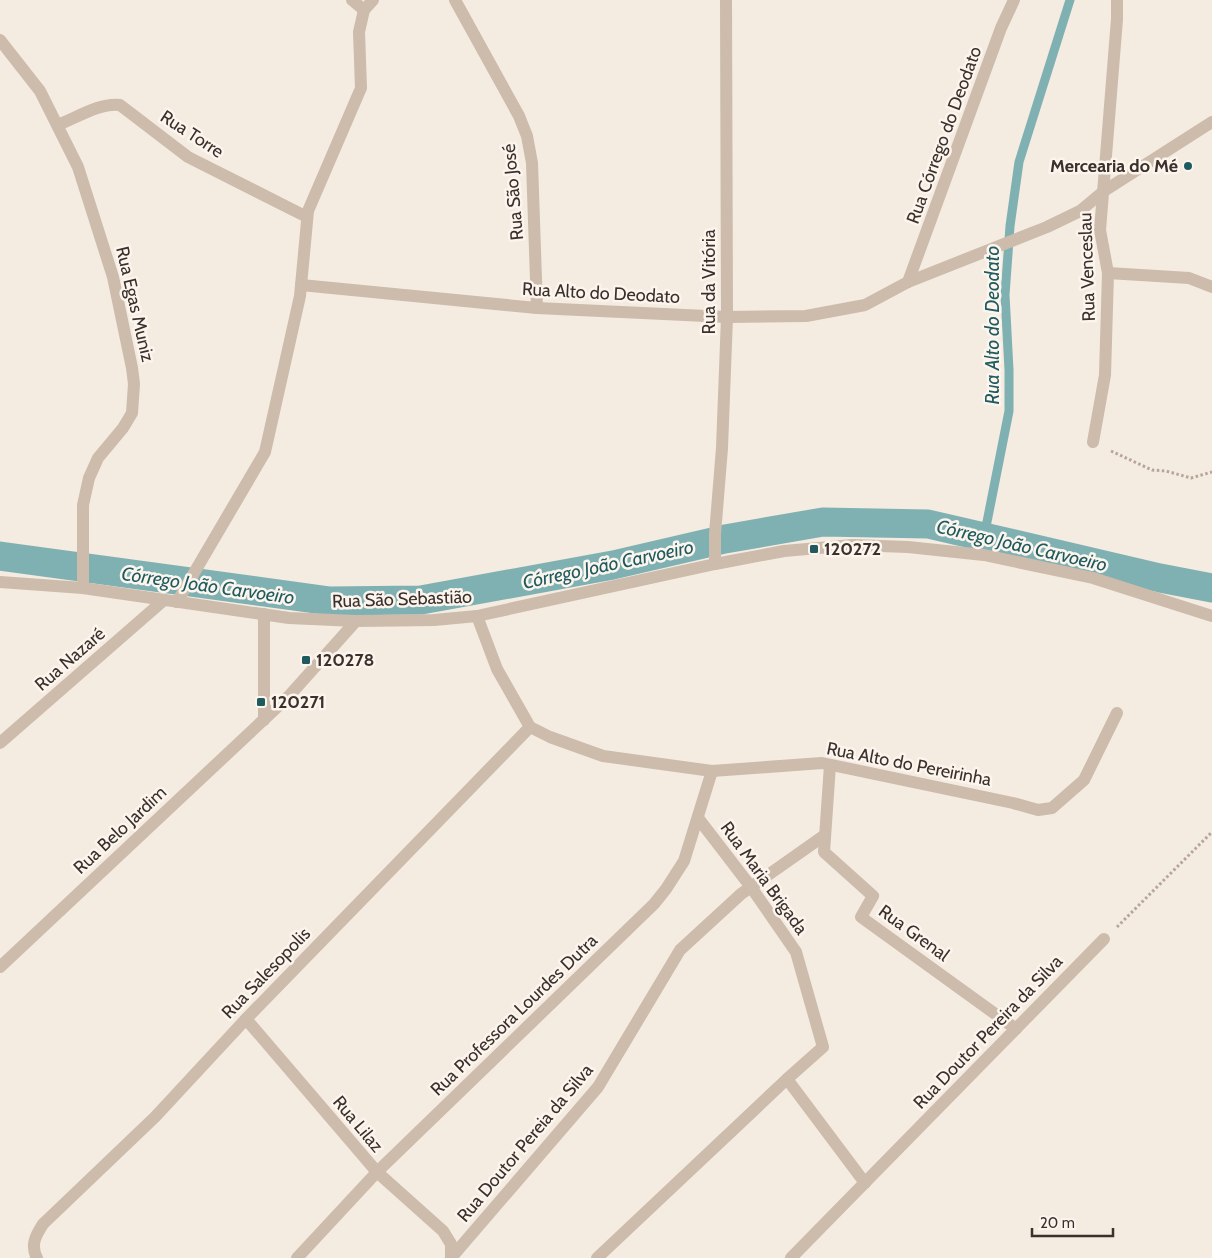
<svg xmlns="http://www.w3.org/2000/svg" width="1212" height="1258" font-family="Cabin,sans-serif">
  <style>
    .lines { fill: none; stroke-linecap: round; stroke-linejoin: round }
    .stream { stroke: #7fb0b2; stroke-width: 9 }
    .canal { stroke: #7fb0b2; stroke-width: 29 }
    .path { stroke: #b9a596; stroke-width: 3; stroke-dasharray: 2.5 2.5; stroke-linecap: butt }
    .minor { stroke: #cdbbac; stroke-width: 12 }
    .poi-dot { fill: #1f5a5e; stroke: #fbf5ee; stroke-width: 2 }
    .labels { text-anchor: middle; stroke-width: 5; stroke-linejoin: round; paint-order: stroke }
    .street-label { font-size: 18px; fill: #3b302b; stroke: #fbf5ee }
    .poi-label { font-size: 18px; font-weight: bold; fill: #3b302b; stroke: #fbf5ee; text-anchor: start }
    .water-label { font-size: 19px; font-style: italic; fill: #1f5a5e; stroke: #fbf5ee }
  </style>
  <rect width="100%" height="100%" fill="#f4ebe1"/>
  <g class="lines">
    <path class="stream" d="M984,537L1009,411V370L1005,295L1010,226L1019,162L1070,0"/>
    <path class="canal" d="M0,556L330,601L421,600L613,565L725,539L823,522L928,524L1160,578L1212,588"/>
    <g class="path">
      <path d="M1111,451L1152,470L1166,471L1191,478L1212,472"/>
      <path d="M1117,927L1212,832"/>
    </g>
    <g class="minor">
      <path d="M352,0L364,10"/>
      <path d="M455,0L519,116L527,136L532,163L537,308"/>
      <path d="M0,40L40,91L78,167L113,277L132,368L134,384L132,413L123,428L98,458L89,478L83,505V588"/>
      <path d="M58,125C76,118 101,102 120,105L188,157L307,217"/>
      <path d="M1108,273L1189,278L1212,287"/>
      <path d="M908,282L1001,28L1014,0"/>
      <path d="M301,285L537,308L727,317L806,316L865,305L908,282L1047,227L1080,211L1104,191L1212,122"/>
      <path d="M1093,442L1105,375L1108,273L1100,230L1117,19V0"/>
      <path d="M715,564V534L722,448L727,317L726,0"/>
      <path d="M0,582L83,588L289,618L356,621L434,620L477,616L715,564L784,551L853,545L908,547L984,555L1093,578L1212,616"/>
      <path d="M177,602L265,452L300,296L308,211L361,88L359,32L364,10L373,0"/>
      <path d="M264,614V720"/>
      <path d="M477,616L497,669L530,727L550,737L603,756L712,771L822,763L1013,803L1038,810L1052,808L1084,780L1117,713"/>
      <path d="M0,743L164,600"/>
      <path d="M830,765L824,852L873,896L861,917L1016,1029"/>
      <path d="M0,967L289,696L356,621"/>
      <path d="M246,1019L377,1172L443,1231L451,1244V1258"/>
      <path d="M787,1079L865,1183"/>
      <path d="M37,1258C30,1245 36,1235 43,1224L155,1117L246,1019L530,727"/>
      <path d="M297,1258L377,1172L654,904L666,889L684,861L712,771"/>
      <path d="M451,1258L598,1087L680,950L741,894L825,835"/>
      <path d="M597,1258L787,1079L823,1047L796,952L751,887L698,818"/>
      <path d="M791,1258L1104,939"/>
    </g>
  </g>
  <g class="poi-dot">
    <circle cx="1188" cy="166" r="5"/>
    <rect x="809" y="544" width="10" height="10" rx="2.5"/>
    <rect x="301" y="655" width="10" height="10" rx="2.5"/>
    <rect x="256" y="697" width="10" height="10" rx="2.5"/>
  </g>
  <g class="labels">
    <g class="street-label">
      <text transform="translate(192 134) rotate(33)" y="6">Rua Torre</text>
      <text transform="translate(944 135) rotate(-70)" y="6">Rua Córrego do Deodato</text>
      <text transform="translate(513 192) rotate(-95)" y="6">Rua São José</text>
      <text transform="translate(1087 267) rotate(-92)" y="6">Rua Venceslau</text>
      <text transform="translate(709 282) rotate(-90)" y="6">Rua da Vitória</text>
      <text transform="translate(601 293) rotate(3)" y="6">Rua Alto do Deodato</text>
      <text transform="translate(135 304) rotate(77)" y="6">Rua Egas Muniz</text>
      <text transform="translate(402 599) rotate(-2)" y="6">Rua São Sebastião</text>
      <text transform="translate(70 659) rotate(-41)" y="6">Rua Nazaré</text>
      <text transform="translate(909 764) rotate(11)" y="6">Rua Alto do Pereirinha</text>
      <text transform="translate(120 830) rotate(-43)" y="6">Rua Belo Jardim</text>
      <text transform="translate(764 878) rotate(54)" y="6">Rua Maria Brigada</text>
      <text transform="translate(914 933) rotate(36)" y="6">Rua Grenal</text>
      <text transform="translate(266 973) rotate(-46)" y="6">Rua Salesopolis</text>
      <text transform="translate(514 1015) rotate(-44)" y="6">Rua Professora Lourdes Dutra</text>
      <text transform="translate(988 1032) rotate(-46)" y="6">Rua Doutor Pereira da Silva</text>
      <text transform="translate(358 1124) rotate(50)" y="6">Rua Lilaz</text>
      <text transform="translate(525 1143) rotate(-50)" y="6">Rua Doutor Pereia da Silva</text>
    </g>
    <g class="poi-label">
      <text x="1178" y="172" text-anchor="end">Mercearia do Mé</text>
      <text x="824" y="555">120272</text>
      <text x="316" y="666">120278</text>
      <text x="271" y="708">120271</text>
    </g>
    <g class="water-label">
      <text transform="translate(992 325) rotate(-90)" y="7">Rua Alto do Deodato</text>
      <text transform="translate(1022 545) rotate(13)" y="7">Córrego João Carvoeiro</text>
      <text transform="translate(608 564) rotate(-12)" y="7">Córrego João Carvoeiro</text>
      <text transform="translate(208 585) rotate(8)" y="7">Córrego João Carvoeiro</text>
    </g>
  </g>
  <path d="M1032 1228v8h81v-8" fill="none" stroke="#3b302b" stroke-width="2.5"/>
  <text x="1040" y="1228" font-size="15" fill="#3b302b" stroke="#fbf5ee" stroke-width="4" paint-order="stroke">20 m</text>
</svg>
